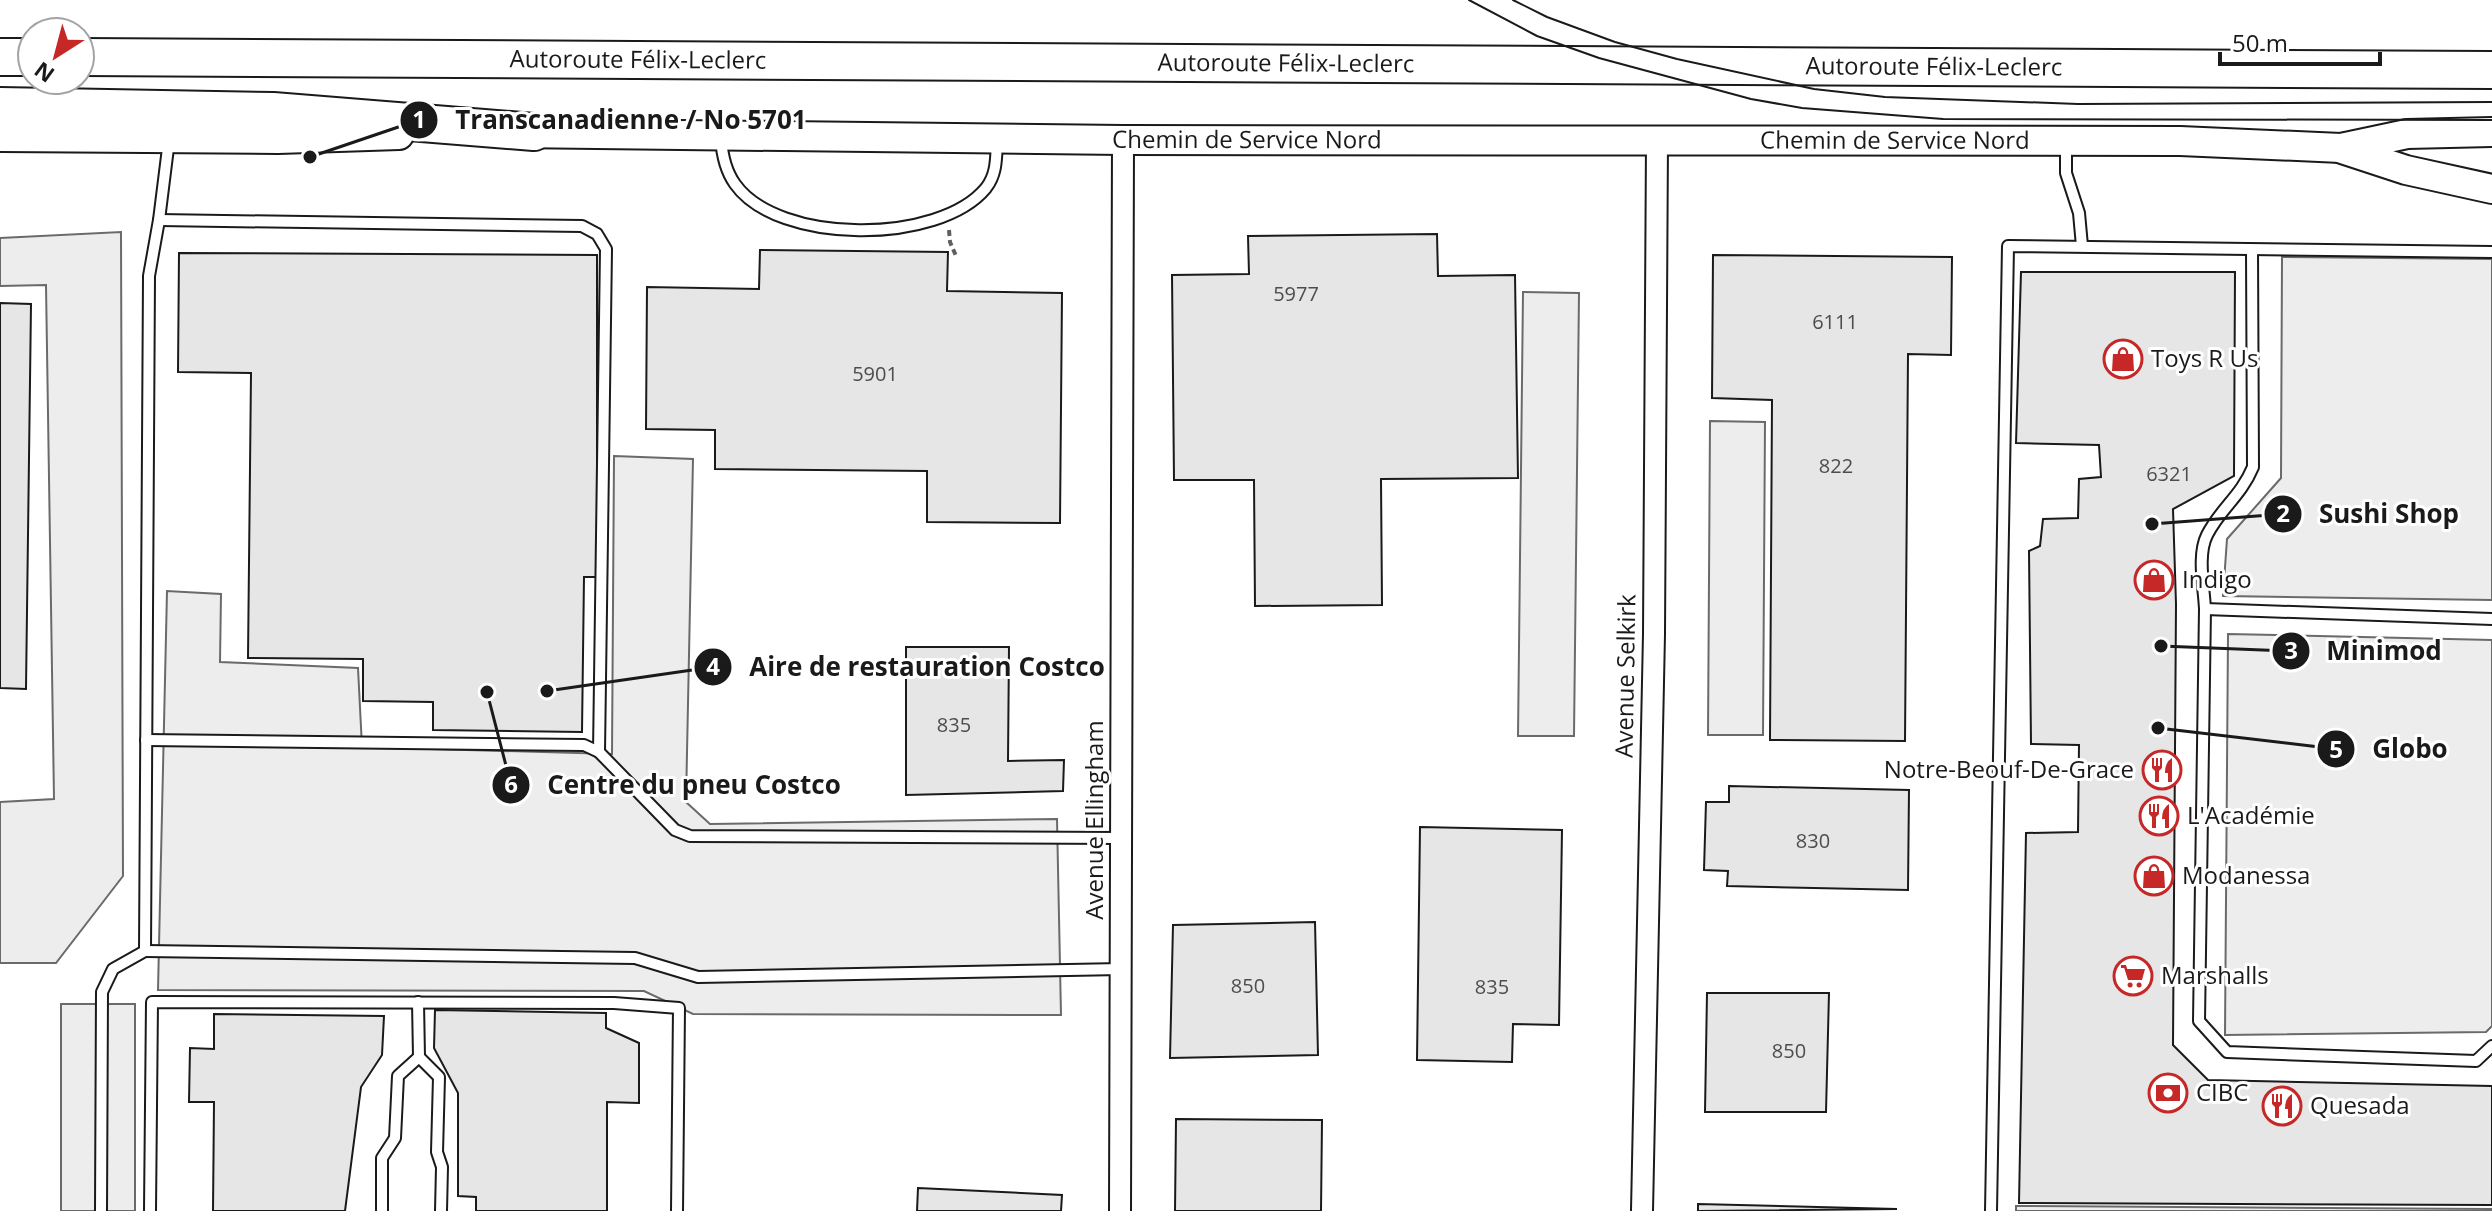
<svg xmlns="http://www.w3.org/2000/svg" width="2492" height="1211" font-family="'Open Sans',sans-serif">
  <style>
    .parking { fill: #ededed; stroke: #6a6a6a; stroke-width: 2 }
    .building { fill: #e6e6e6; stroke: #1a1a1a; stroke-width: 2 }
    .lines { fill: none; stroke-linecap: round; stroke-linejoin: round }
    .lane-casing { stroke: #1a1a1a; stroke-width: 14 }
    .street-casing { stroke: #1a1a1a; stroke-width: 24 }
    .secondary-casing { stroke: #1a1a1a; stroke-width: 32 }
    .highway-casing { stroke: #1a1a1a; stroke-width: 40 }
    .path { stroke: #5f5f5f; stroke-width: 4; stroke-dasharray: 6 4; stroke-linecap: butt }
    .lane { stroke: #fff; stroke-width: 10 }
    .street { stroke: #fff; stroke-width: 20 }
    .secondary { stroke: #fff; stroke-width: 28 }
    .highway { stroke: #fff; stroke-width: 36 }
    .tram { stroke: #1a1a1a; stroke-width: 2 }
    .labels { text-anchor: middle; stroke-width: 6; stroke-linejoin: round; paint-order: stroke }
    .number-label { font-size: 20px; fill: #4d4d4d }
    .street-label { font-size: 24px; fill: #1a1a1a; stroke: #fff }
    .poi-label { font-size: 24px; fill: #1a1a1a; stroke: #fff; text-anchor: start }
    .leader { fill: none; stroke: #1a1a1a; stroke-width: 3 }
    .callout-dot { fill: #1a1a1a; stroke: #fff; stroke-width: 3 }
    .mark-label { font-size: 24px; text-anchor: middle; font-weight: bold; fill: #fff }
    .callout-label { font-size: 26px; text-anchor: middle; font-weight: bold; fill: #1a1a1a; stroke: #fff; stroke-width: 6; stroke-linejoin: round; paint-order: stroke }
  </style>
  <rect width="100%" height="100%" fill="#fff"/>
  <g class="parking">
    <path d="M121,232L123,876L56,963H0V802L54,799L46,285L0,286V238Z"/>
    <path d="M2282,257L2492,259V600L2223,596L2227,539L2281,478Z"/>
    <path d="M1523,292L1579,293L1574,736H1518Z"/>
    <path d="M1710,421L1765,422L1763,735H1708Z"/>
    <path d="M614,456L693,459L686,802L710,824L1057,819L1061,1015L693,1014L644,991L158,990L167,591L221,594L220,662L358,668L362,747L612,754Z"/>
    <path d="M2228,634L2492,640V1026L2486,1032L2225,1035Z"/>
    <rect x="61" y="1004" width="74" height="207"/>
    <path d="M2016,1206L2492,1209V1211H2016Z"/>
  </g>
  <g class="building">
    <path d="M1437,234L1438,276L1515,275L1518,478L1381,479L1382,605L1255,606L1254,480H1174L1172,275L1249,274L1248,236Z"/>
    <path d="M760,250L948,252L947,291L1062,293L1060,523L927,522V471L715,469V430L646,429L647,287L759,289Z"/>
    <path d="M179,253L597,255V577H584L582,732L433,730V702L363,701V659L248,658L251,373L178,372Z"/>
    <path d="M1713,255L1952,257L1951,355L1908,354L1905,741L1770,740L1772,400L1712,398Z"/>
    <path d="M2021,272H2235L2234,476L2173,509L2176,604L2173,1045L2208,1080L2492,1086V1205L2019,1203L2026,833L2078,832L2079,745L2031,744L2029,551L2040,546L2043,519L2078,518L2079,479L2101,477L2099,445L2016,443Z"/>
    <path d="M0,303L31,304L26,689L0,688Z"/>
    <path d="M906,647H1009L1008,761L1064,760L1063,791L906,795Z"/>
    <path d="M1729,786L1909,790L1908,890L1727,886L1728,871L1704,870L1706,802H1729Z"/>
    <path d="M1420,827L1562,830L1559,1025L1513,1024L1512,1062L1417,1060Z"/>
    <path d="M1315,922L1318,1055L1170,1058L1173,925Z"/>
    <path d="M1707,993H1829L1826,1112H1705Z"/>
    <path d="M435,1010L606,1013V1028L639,1043V1103L607,1102V1211H476V1197L458,1196V1093L434,1048Z"/>
    <path d="M214,1014L384,1016L382,1055L361,1087L345,1211H213L214,1102H189L190,1048L214,1049Z"/>
    <path d="M1176,1119L1322,1120L1321,1211H1175Z"/>
    <path d="M918,1188L1062,1195L1061,1211H917Z"/>
    <path d="M1698,1204L1897,1209L1698,1211Z"/>
  </g>
  <g class="lines">
    <g class="lane-casing">
      <g id="lane">
        <path d="M721,138C722,154 725,170 735,184C778,245 939,245 986,188C997,174 996,158 997,141"/>
        <path d="M2066,144V173L2079,213L2082,246"/>
        <path d="M159,220L582,226L597,234L606,249L599,752"/>
        <path d="M2252,250L2253,467C2241,496 2220,509 2207,535C2197,555 2204,587 2205,609L2199,1021L2227,1052L2476,1061L2492,1046"/>
        <path d="M2205,609L2492,619"/>
        <path d="M146,740L584,745L599,752L675,830L690,836L1121,838"/>
        <path d="M145,951L635,958L698,977L1121,969"/>
        <path d="M418,1002L419,1057"/>
        <path d="M101,1211L102,992L113,969L145,951L149,276L159,220L169,140"/>
        <path d="M150,1211L152,1002L614,1003L679,1008L677,1211"/>
        <path d="M382,1211V1158L395,1138L398,1076L419,1057L439,1077L437,1152L442,1167L441,1211"/>
        <path d="M1991,1211L2008,246L2492,252"/>
      </g>
    </g>
    <g class="street-casing">
      <g id="street">
        <path d="M1120,1211L1123,140"/>
        <path d="M1642,1211L1654,634L1657,142"/>
      </g>
    </g>
    <g class="secondary-casing">
      <g id="secondary">
        <path id="s1" d="M513,133L1123,140L2180,141L2341,148L2407,134L2492,132"/>
        <path d="M0,137L278,139L399,135"/>
        <path d="M2342,149L2406,170L2492,189"/>
      </g>
    </g>
    <g class="highway-casing">
      <g id="highway">
        <path d="M0,57H32"/>
        <path id="s2" d="M80,57L2492,70"/>
        <path d="M0,106L273,111L534,132"/>
      </g>
    </g>
    <path class="path" d="M949,230L950,242L956,256"/>
    <use href="#lane" class="lane"/>
    <use href="#street" class="street"/>
    <use href="#secondary" class="secondary"/>
    <use href="#highway" class="highway"/>
    <g class="tram">
      <path d="M1469,0L1537,36L1599,58L1751,99L1802,108L1943,119L2492,120"/>
      <path d="M1513,0L1547,17L1615,42L1677,59L1814,89L1885,97L2078,104L2492,102"/>
    </g>
  </g>
  <defs>
    <g id="shop-ring" transform="scale(2)"><circle r="9.5" fill="#fff" stroke="#c62828" stroke-width="1.5"/><path d="M-5-2.5h2.3a2.7 3.5 0 0 1 5.4 0H5L5.5 6h-11ZM-1.5-2.5h3a1.5 2.3 0 0 0-3 0Z" fill="#c62828"/></g>
    <g id="restaurant-ring" transform="scale(2)"><circle r="9.5" fill="#fff" stroke="#c62828" stroke-width="1.5"/><path d="M-5-6h1v4h1v-4h1v4h1v-4h1v5L-1.5 .5V6h-2V.5L-5-1ZM5-6V6H3V1.5H1.5Q1.5-4 5-6Z" fill="#c62828"/></g>
    <g id="supermarket-ring" transform="scale(2)"><circle r="9.5" fill="#fff" stroke="#c62828" stroke-width="1.5"/><path d="M-6-5.5h2.5l.6 2H6L4.5 2H-2.5L-4.4-4H-6ZM-1.5 3.2a1.3 1.3 0 1 0 .1 0ZM3 3.2a1.3 1.3 0 1 0 .1 0Z" fill="#c62828"/></g>
    <g id="bank-ring" transform="scale(2)"><circle r="9.5" fill="#fff" stroke="#c62828" stroke-width="1.5"/><path d="M-6-4H6V4H-6ZM0-2.3a2.3 2.3 0 1 0 0 4.6a2.3 2.3 0 1 0 0-4.6Z" fill="#c62828"/></g>
  </defs>
  <g fill-rule="evenodd">
    <use href="#shop-ring" x="2123" y="359"/>
    <use href="#shop-ring" x="2154" y="580"/>
    <use href="#restaurant-ring" x="2162" y="770"/>
    <use href="#restaurant-ring" x="2159" y="816"/>
    <use href="#shop-ring" x="2154" y="876"/>
    <use href="#supermarket-ring" x="2133" y="976"/>
    <use href="#bank-ring" x="2168" y="1093"/>
    <use href="#restaurant-ring" x="2282" y="1106"/>
  </g>
  <g class="labels">
    <g class="number-label">
      <text x="1296" y="301">5977</text>
      <text x="1835" y="329">6111</text>
      <text x="875" y="381">5901</text>
      <text x="1836" y="473">822</text>
      <text x="2169" y="481">6321</text>
      <text x="954" y="732">835</text>
      <text x="1813" y="848">830</text>
      <text x="1248" y="993">850</text>
      <text x="1492" y="994">835</text>
      <text x="1789" y="1058">850</text>
    </g>
    <g class="street-label">
      <text dy="8" stroke="none"><textPath href="#s2" startOffset="558">Autoroute Félix-Leclerc</textPath></text>
      <text dy="8" stroke="none"><textPath href="#s2" startOffset="1206">Autoroute Félix-Leclerc</textPath></text>
      <text dy="8" stroke="none"><textPath href="#s2" startOffset="1854">Autoroute Félix-Leclerc</textPath></text>
      <text dy="8" stroke="none"><textPath href="#s1" startOffset="734">Chemin de Service Nord</textPath></text>
      <text dy="8" stroke="none"><textPath href="#s1" startOffset="1382">Chemin de Service Nord</textPath></text>
      <text transform="translate(1626 676) rotate(-89)" y="8">Avenue Selkirk</text>
      <text transform="translate(1095 820) rotate(-90)" y="8">Avenue Ellingham</text>
    </g>
    <g class="poi-label">
      <text x="2151" y="367">Toys R Us</text>
      <text x="2182" y="588">Indigo</text>
      <text x="2134" y="778" text-anchor="end">Notre-Beouf-De-Grace</text>
      <text x="2187" y="824">L'Académie</text>
      <text x="2182" y="884">Modanessa</text>
      <text x="2161" y="984">Marshalls</text>
      <text x="2196" y="1101">CIBC</text>
      <text x="2310" y="1114">Quesada</text>
    </g>
  </g>
  <path class="leader" d="M310 157L419 120M2152 524L2283 514M2161 646L2291 651M547 691L713 667M2158 728L2336 749M487 692L511 785"/>
  <g class="callout-dot">
    <circle cx="310" cy="157" r="8"/>
    <circle cx="2152" cy="524" r="8"/>
    <circle cx="2161" cy="646" r="8"/>
    <circle cx="547" cy="691" r="8"/>
    <circle cx="2158" cy="728" r="8"/>
    <circle cx="487" cy="692" r="8"/>
    <circle cx="419" cy="120" r="20"/>
    <circle cx="2283" cy="514" r="20"/>
    <circle cx="2291" cy="651" r="20"/>
    <circle cx="713" cy="667" r="20"/>
    <circle cx="2336" cy="749" r="20"/>
    <circle cx="511" cy="785" r="20"/>
  </g>
  <g class="mark-label">
    <text x="419" y="128">1</text>
    <text x="2283" y="522">2</text>
    <text x="2291" y="659">3</text>
    <text x="713" y="675">4</text>
    <text x="2336" y="758">5</text>
    <text x="511" y="793">6</text>
  </g>
  <g class="callout-label">
    <text x="631" y="129">Transcanadienne / No 5701</text>
    <text x="2389" y="523">Sushi Shop</text>
    <text x="2384" y="660">Minimod</text>
    <text x="927" y="676">Aire de restauration Costco</text>
    <text x="2410" y="758">Globo</text>
    <text x="694" y="794">Centre du pneu Costco</text>
  </g>
  <g transform="translate(56 56) rotate(216)"><circle r="38" fill="#ffffff" stroke="#a3a3a3" stroke-width="2"/>
  <path d="M0-6L14 30L0 20L-14 30Z" fill="#c62828"/>
  <text y="-12" font-size="22" font-weight="bold" text-anchor="middle" fill="#1a1a1a">N</text>
  </g>
  <path d="M2220 52v12h160v-12" fill="none" stroke="#1a1a1a" stroke-width="4"/>
  <text x="2232" y="52" font-size="24" fill="#1a1a1a" stroke="#ffffff" stroke-width="6" paint-order="stroke">50 m</text>
</svg>
